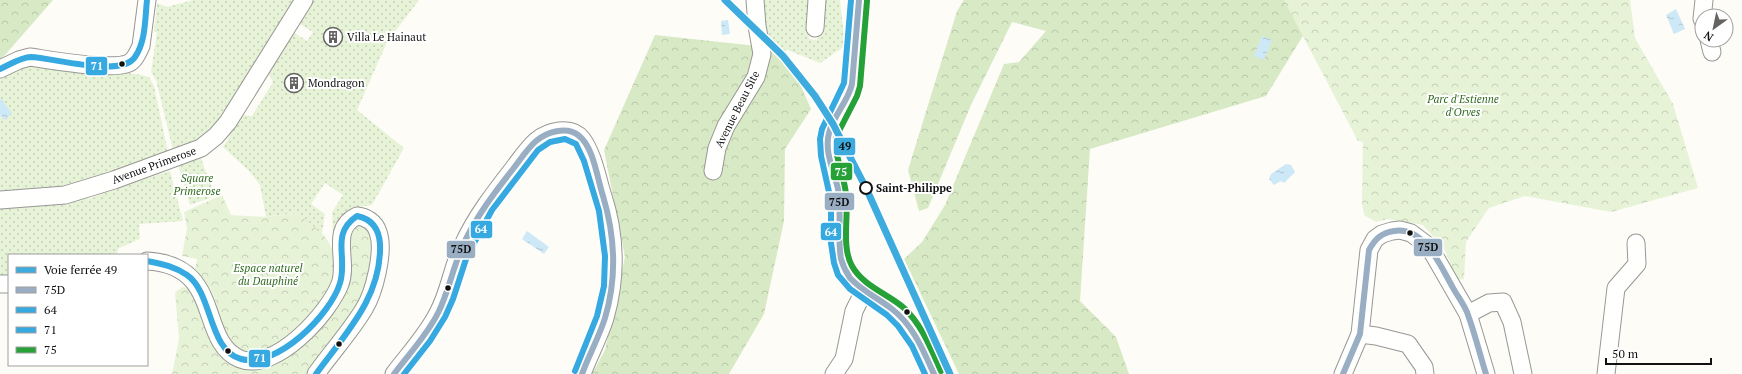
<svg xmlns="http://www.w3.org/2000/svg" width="1742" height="374" font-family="'PT Serif',serif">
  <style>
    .forest { fill: url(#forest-crowns) }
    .park { fill: url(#park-crowns) }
    .garden { fill: url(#garden-dots) }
    .water { fill: url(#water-ripples) }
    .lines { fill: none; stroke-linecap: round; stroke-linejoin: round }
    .minor-casing { stroke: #979795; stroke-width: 19 }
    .minor { stroke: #fffffe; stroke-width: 17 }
    .bus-1-casing { stroke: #fff; stroke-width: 9 }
    .bus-2-casing { stroke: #fff; stroke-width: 9 }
    .bus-3-casing { stroke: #fff; stroke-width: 9 }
    .bus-4-casing { stroke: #fff; stroke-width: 9 }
    .bus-1 { stroke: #9aaec3; stroke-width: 6 }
    .bus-2 { stroke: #36a9e1; stroke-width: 6 }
    .bus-3 { stroke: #36a9e1; stroke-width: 6 }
    .bus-4 { stroke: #26a137; stroke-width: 6 }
    .rail-1-casing { stroke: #fff; stroke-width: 10 }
    .rail-1 { stroke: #3dabde; stroke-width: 7 }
    .bus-dot { fill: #111; stroke: #fff; stroke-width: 1.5 }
    .stop-dot { fill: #fff; stroke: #111; stroke-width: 2 }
    .labels { text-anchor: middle; stroke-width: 4; stroke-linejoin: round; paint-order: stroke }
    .poi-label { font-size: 11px; fill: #111; stroke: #fff; text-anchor: start }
    .park-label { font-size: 11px; font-style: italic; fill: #2f6b1f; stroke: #fff }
    .street-label { font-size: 11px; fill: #111; stroke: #fff }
    .stop-label { font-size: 11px; font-weight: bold; fill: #111; stroke: #fff; text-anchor: start }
    .line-badge { stroke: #fff; stroke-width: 1.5 }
    .badge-label { font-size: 11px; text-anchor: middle; font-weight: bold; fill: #fff }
    .pale-badge-label { font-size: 11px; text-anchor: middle; font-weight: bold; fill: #111 }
  </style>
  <defs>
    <pattern id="forest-crowns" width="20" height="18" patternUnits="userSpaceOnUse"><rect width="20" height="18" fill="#d8eac5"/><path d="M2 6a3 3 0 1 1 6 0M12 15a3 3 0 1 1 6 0" fill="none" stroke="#b8c8a8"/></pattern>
    <pattern id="park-crowns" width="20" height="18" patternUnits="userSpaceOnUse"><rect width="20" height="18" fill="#e7f3d7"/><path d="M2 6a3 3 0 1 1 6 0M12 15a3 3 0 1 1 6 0" fill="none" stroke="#c5cfb8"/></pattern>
    <pattern id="garden-dots" width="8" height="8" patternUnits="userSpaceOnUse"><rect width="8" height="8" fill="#e7f3d7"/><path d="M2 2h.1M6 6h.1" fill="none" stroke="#c5cfb8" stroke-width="1.8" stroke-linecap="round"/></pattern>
    <pattern id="water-ripples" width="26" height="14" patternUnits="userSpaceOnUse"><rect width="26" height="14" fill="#cde8f7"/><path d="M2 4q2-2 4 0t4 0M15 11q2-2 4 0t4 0" fill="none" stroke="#afc6d3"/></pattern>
  </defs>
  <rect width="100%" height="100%" fill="#fdfcf7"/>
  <g class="forest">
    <path d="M0,0H53L5,55L0,59Z"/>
    <path d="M964,0H1325L1266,96L1090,149L1080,301L1116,337L1129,374H959L904,259L922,242L945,205L1004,64L1019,62L1046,31L1012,22L971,105L928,208L919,211L908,170L957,11Z"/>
    <path d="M655,35L785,49L811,109L785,149L784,221L764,314L729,374H592L605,350L625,257L604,150Z"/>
  </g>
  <g class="park">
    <path d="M1284,0H1630L1635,38L1673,104L1698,188L1611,212L1525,196L1489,208L1466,242L1464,279L1457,280L1445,250L1423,225L1387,219L1376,222L1364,215L1362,202L1363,142L1358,141Z"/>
    <path d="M222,195L231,215L266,217L297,213C310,223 324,231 331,247C338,262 334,282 326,296C315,315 284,339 265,350C258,354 245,355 239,351C220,339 221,312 213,294C209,285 201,277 195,269L197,259L182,256L187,228L184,212Z"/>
    <path d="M365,224L372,233C371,248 372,265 368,279C359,310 325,347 306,374H172L179,339L175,292L183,287L191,290L216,349L227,361L241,369L270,368L327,321L342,302L350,275L348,235L353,225Z"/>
  </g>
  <g class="garden">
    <path d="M193,0H294L227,112L207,135L173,150L156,80L151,72L157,32H154L157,3L167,7Z"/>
    <path d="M312,0H419L387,42L357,110L404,148L372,205C347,208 347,211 336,232H333L332,212L343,195L325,183L311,204L325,214L322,233L297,213L266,217L260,185L250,172L223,147L242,115L252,116L273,82L268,73L293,32L307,41L313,32L298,23Z"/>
    <path d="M761,0H813L809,39L817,40L822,0H840L845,46L820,63L785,49L764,47Z"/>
    <path d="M27,65L137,74L149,77L154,86L168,153L82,184L0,192V79Z"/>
    <path d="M200,156L215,196L190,205L178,165Z"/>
    <path d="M170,171L183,221L139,224L140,239L119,248L116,255H9V276L0,277V207L92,198L108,190Z"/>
  </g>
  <g class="water">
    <path d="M1676,9L1685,29L1674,34L1666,15Z"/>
    <path d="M728,20L730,34L722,35L721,21Z"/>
    <path d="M1262,36L1272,40L1264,60L1254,56Z"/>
    <path d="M0,98L12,113L4,120L0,115Z"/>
    <path d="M1286,164L1291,165L1295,172L1284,183L1281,181L1274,185L1269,179L1271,174Z"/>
    <path d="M527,231L549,247L544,254L522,239Z"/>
  </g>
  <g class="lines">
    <g class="minor-casing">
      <g id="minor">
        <path d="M859,0L852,84L850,92L829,132C824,153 834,171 838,191C843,216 834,249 845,270C856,290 882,299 898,314C915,330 924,353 934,374"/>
        <path d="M1702,19L1704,0"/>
        <path d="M815,28L817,0"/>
        <path d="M1709,40L1712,52"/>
        <path d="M0,69L19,60L30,57C51,60 112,71 129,63C135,60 138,52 141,46L147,0"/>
        <path d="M713,171L717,148L726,126L756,77L762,54L757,26L755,0"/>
        <path d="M0,200L65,195L114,180L201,148L216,136L228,122L304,0"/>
        <path d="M147,261C224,265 197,341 240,359C275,373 329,313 340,284C349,261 329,229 357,216C366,217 375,222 378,232C385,251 374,293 364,309C350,332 331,353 316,374"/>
        <path d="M0,284H9"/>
        <path d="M1468,314L1489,303L1503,302L1512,322L1523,374"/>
        <path d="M1360,334L1376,336L1408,344L1424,367L1425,374"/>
        <path d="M394,374C409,354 427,335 438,313C450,291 452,267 463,245C475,218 495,192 513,169C520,160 527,149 536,141C548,131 571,125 582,139C593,154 597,177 602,193C616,235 617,276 605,318C599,337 589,355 582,374"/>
        <path d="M834,374L844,359L854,311L865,289"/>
        <path d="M1343,374L1360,334L1369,250L1375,239L1382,234L1392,231L1400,230L1411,233L1427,245L1434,255L1468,314L1486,374"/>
        <path d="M1606,374L1616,288L1637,264L1636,243"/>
      </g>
    </g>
    <use href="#minor" class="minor"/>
    <g class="bus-1-casing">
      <g id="bus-1">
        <path d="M859,0L852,84C848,102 833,116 829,133C824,152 834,171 838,189C842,212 837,236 841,259C843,266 846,272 850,278C862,291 878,298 892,309C913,325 923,350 934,374"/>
        <path d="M394,374C409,354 427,335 438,313C449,291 453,267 463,245C476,217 494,193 513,169C520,160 527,149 536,141C547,132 566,126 578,135C594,147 597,178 603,196C615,236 617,278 605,318C599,337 589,355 582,374"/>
        <path d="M1343,374L1360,334L1369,250C1375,239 1381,233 1394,231C1424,226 1440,265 1452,286C1457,296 1465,305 1468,315C1475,334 1480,355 1486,374"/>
      </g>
    </g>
    <g class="bus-2-casing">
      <g id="bus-2">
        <path d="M851,0L844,83L822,129L820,139L821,156L831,201V243L834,263L838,275L850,289L887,315L898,326L912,346L925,374"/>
        <path d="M404,374L430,341L445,317L453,299L467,256L492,210L538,150L550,142L565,139L576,144L584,161L599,211L605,256L604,286L597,316L575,371"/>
      </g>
    </g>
    <g class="bus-3-casing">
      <g id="bus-3">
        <path d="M0,69C9,65 21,57 31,57C54,58 121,78 135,57C146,41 145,18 147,0"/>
        <path d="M147,261C162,264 174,266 187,275C213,293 208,350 241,359C277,369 331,314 340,283C348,257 330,234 357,216C372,219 379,229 380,244C382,297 345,334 316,374"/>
      </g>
    </g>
    <g class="bus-4-casing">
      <path id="bus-4" d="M867,1L860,86L857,96L837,135C833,155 844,174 846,194C849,217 841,246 852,266C863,286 888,294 904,308C922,325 931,349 941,371"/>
    </g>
    <use href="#bus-1" class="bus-1"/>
    <use href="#bus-2" class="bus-2"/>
    <use href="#bus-3" class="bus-3"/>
    <use href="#bus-4" class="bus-4"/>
    <g class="rail-1-casing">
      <path id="rail-1" d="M725,0L783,56L815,96L833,124L866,188L950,374"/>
    </g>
    <use href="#rail-1" class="rail-1"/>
  </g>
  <defs>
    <g id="building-ring" transform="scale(1)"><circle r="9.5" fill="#fff" stroke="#646362" stroke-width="1.5"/><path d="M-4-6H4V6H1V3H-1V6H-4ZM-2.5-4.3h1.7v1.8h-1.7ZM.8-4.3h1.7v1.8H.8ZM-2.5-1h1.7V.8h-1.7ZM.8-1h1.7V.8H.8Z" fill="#646362"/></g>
  </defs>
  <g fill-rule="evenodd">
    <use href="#building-ring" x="333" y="37"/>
    <use href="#building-ring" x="294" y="83"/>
  </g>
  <g class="bus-dot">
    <circle cx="122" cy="64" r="3.5"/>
    <circle cx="1410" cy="233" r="3.5"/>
    <circle cx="448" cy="288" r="3.5"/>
    <circle cx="907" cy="312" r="3.5"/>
    <circle cx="339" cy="344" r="3.5"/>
    <circle cx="228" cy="351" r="3.5"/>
  </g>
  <circle class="stop-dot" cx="866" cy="188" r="6"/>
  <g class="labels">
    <g class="poi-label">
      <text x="347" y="41">Villa Le Hainaut</text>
      <text x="308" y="87">Mondragon</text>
    </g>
    <g class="park-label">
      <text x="1463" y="103">Parc d'Estienne<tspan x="1463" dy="13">d'Orves</tspan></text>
      <text x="197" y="182">Square<tspan x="197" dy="13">Primerose</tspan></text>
      <text x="268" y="272">Espace naturel<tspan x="268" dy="13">du Dauphiné</tspan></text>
    </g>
    <g class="street-label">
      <text transform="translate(737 109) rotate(-63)" y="4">Avenue Beau Site</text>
      <text transform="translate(154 165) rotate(-20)" y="4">Avenue Primerose</text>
    </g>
    <g class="stop-label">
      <text x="876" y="192">Saint-Philippe</text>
    </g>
  </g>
  <g class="line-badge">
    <rect x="85" y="56" width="23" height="20" rx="4" fill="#36a9e1"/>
    <rect x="833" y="137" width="23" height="19" rx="4" fill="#3dabde"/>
    <rect x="830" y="162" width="23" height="19" rx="4" fill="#26a137"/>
    <rect x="824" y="192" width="31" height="19" rx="4" fill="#9aaec3"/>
    <rect x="470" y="220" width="23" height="19" rx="4" fill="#36a9e1"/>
    <rect x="820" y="222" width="22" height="19" rx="4" fill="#36a9e1"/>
    <rect x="1413" y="238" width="30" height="19" rx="4" fill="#9aaec3"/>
    <rect x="446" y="240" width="30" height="19" rx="4" fill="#9aaec3"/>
    <rect x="248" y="349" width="23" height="19" rx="4" fill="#36a9e1"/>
  </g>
  <g class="badge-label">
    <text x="97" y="70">71</text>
    <text x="841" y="176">75</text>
    <text x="481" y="233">64</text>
    <text x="831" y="236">64</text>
    <text x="260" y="362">71</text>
  </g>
  <g class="pale-badge-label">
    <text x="845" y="150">49</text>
    <text x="839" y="206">75D</text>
    <text x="1428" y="251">75D</text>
    <text x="461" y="253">75D</text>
  </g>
  <rect x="8" y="254" width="140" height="112" fill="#ffffff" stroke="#a0a0a0"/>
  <rect x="16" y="267" width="20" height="6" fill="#3dabde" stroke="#a0a0a0"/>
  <text x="44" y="274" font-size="12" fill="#111111">Voie ferrée 49</text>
  <rect x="16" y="287" width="20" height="6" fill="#9aaec3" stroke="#a0a0a0"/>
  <text x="44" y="294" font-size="12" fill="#111111">75D</text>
  <rect x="16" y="307" width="20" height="6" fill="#36a9e1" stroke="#a0a0a0"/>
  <text x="44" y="314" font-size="12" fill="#111111">64</text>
  <rect x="16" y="327" width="20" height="6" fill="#36a9e1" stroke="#a0a0a0"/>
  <text x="44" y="334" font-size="12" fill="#111111">71</text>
  <rect x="16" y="347" width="20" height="6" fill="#26a137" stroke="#a0a0a0"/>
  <text x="44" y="354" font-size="12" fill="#111111">75</text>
  <g transform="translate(1714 28) rotate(213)"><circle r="19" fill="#ffffff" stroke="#a0a0a0"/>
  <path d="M0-3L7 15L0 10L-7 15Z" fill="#646362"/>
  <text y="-6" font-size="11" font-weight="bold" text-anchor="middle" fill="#111111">N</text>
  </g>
  <path d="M1606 358v6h105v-6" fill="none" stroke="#111111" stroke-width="2"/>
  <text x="1612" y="358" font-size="12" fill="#111111" stroke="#ffffff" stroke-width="3" paint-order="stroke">50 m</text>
</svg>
